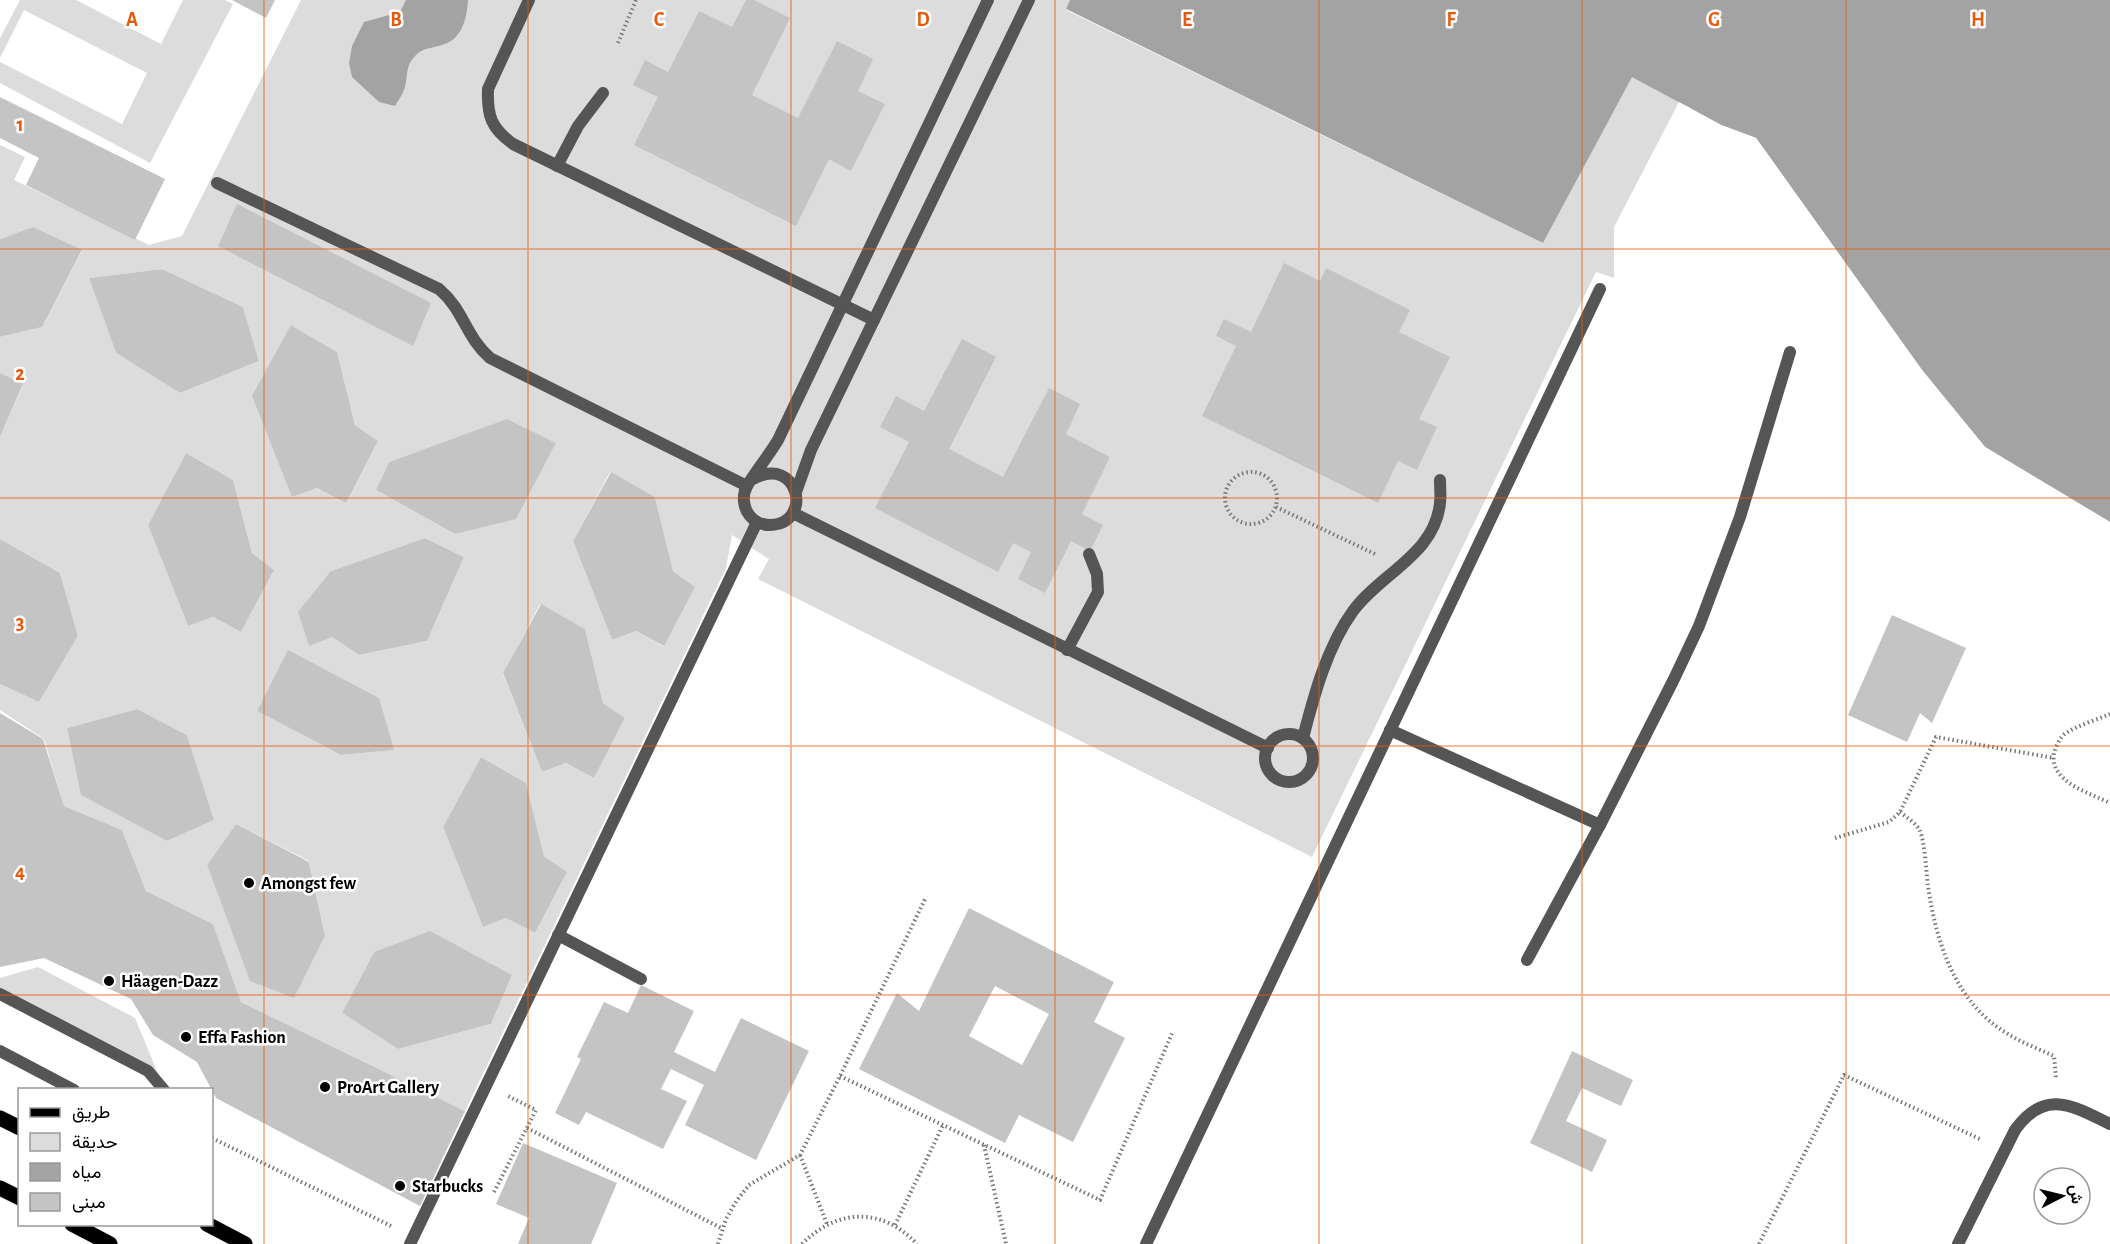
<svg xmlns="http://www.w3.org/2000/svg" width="2110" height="1244" font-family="'Alegreya Sans',Vazirmatn,sans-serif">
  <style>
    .green { fill: #dcdcdc; fill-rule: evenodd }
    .water { fill: #a3a3a3 }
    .pier { fill: #fff }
    .building { fill: #c4c4c4; fill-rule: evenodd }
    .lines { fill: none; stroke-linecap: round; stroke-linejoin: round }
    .primary-casing { stroke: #dbdbdb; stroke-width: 16 }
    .path { stroke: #777; stroke-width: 4; stroke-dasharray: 1.5 3; stroke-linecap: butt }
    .service { stroke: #555; stroke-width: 12 }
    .minor { stroke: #555; stroke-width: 12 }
    .primary { stroke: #000; stroke-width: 15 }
    .grid { fill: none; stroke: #e8590c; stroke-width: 1.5; stroke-opacity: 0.55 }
    .poi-dot { fill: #000; stroke: #fff; stroke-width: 2 }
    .labels { text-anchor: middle; stroke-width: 5; stroke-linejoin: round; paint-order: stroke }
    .poi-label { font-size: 18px; font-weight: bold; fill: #000; stroke: #fff; text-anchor: start }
    .grid-label { font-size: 20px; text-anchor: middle; font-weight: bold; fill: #e8590c; stroke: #fff; stroke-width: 5; stroke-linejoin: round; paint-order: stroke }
  </style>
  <rect width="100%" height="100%" fill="#fff"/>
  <g class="green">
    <path d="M20,0H76L161,44L183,0H225L233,4L150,163L0,83V62L122,124L147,73L24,10L0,58V38Z"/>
    <path d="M301,0H1070L1066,10L1543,243L1632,76L1679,102L1614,227V278L1596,272L1312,857L758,579L769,559L732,535L726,568L465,1111L241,1002L213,924L146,891L122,830L64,806L44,739L0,710V684L39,702L78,636L60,573L0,539V437L23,385L0,373V337L42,327L82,251L33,227L0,239V145L25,157L14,180L149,245L182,236ZM162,269L243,307L259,361L180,393L116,353L89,278ZM291,325L337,352L355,425L378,441L346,503L317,488L292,497ZM507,420L556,443L516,518L455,534L376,490L389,462ZM186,453L233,480L252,553L274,570L241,632L213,617L188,626L148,525ZM610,472L655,497L673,571L695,587L663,646L636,631L612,640L573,541ZM425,538L464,557L427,641L359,655L332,637L331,571ZM540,604L585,629L603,703L625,718L594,778L566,763L542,772L503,674ZM288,651L394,750H393L341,755L257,711ZM137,709L187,735L214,820L167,841L82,795L67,728ZM481,757L526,783L544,856L567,872L535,933L506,918L483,927L443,827ZM236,824L309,861L325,936L294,997L250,980L207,865ZM374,952L512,975L491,1024L398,1049L342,1013Z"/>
    <path d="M38,967L135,1018L161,1081L0,994V978Z"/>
  </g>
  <g class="water">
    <path d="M406,0H468C467,18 462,40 442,45C433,48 422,48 416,55C404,67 409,76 404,90C402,95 398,101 395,106L379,102L352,77L349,63L352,46L364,22L400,12Z"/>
    <path d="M1070,0H2110V522L1985,447L1922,370L1756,138L1721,125L1632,77L1543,243L1066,9Z"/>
  </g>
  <path class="pier" d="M1679,102L1721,125L1756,138L1922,370L1985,447L2110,522V525L1983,449L1919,371L1755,140L1719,128L1677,105Z"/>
  <g class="building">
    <path d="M232,0H275L266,18Z"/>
    <path d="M746,0H754L790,18L752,95L798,118L837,41L873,59L858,91L885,104L851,171L829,159L796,226L634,145L658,97L633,85L645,60L668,72L699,11L732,27Z"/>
    <path d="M0,97L165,179L135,240L26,185L39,158L0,138Z"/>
    <path d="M237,204L431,303L413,346L218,246Z"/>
    <path d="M33,227L82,250L42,327L0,337V239Z"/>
    <path d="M1284,263L1320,281L1326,268L1410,310L1399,332L1450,357L1419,419L1437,427L1417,470L1398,461L1378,503L1202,416L1236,346L1216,336L1224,319L1251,332Z"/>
    <path d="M162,269L243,307L259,361L180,393L116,353L89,278Z"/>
    <path d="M291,325L337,352L355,425L378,441L346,503L317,488L292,497L252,396Z"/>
    <path d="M962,339L996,357L949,449L1003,477L1049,388L1080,404L1066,434L1110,457L1082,514L1103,525L1090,551L1071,541L1045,593L1018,579L1031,552L1013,543L998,572L875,508L909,442L880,427L896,396L924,411Z"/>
    <path d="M0,373L23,384L0,437Z"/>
    <path d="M507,419L556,443L516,519L455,534L376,490L389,462Z"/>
    <path d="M186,453L233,480L252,553L274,570L241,632L213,617L188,626L148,525Z"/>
    <path d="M611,472L655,497L673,571L695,587L664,646L636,631L612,640L573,541Z"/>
    <path d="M425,538L464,557L427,641L359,655L332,637L309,646L298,612L331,571Z"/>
    <path d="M0,539L60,573L78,636L39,702L0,684Z"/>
    <path d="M541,604L585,629L603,703L625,718L594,778L566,763L542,772L503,673Z"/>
    <path d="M1892,615L1966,648L1932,723L1920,713L1907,742L1848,715Z"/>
    <path d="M288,650L379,698L394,750L341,755L257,711Z"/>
    <path d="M137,709L187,735L214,820L167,841L81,795L67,728Z"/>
    <path d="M0,713L43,739L64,806L122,830L146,891L213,924L241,1002L465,1111L420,1206L216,1098L197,1062L153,1035L131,999L44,958L0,967Z"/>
    <path d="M481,757L526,783L544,856L567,872L535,933L506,918L483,927L443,827Z"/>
    <path d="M236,824L309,862L325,936L294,998L250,981L207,865Z"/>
    <path d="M969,908L1114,982L1094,1022L1125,1038L1073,1142L1019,1115L1005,1143L859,1069L897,993L919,1011ZM995,986L1049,1014L1022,1065L969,1036Z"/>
    <path d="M430,931L512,975L491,1024L398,1049L342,1013L374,952Z"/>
    <path d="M641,985L694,1011L674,1052L715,1072L741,1018L809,1051L756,1160L685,1125L704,1085L671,1069L661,1089L687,1101L663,1149L586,1112L579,1125L555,1113L581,1059L577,1057L604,1002L628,1013Z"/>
    <path d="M1572,1051L1633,1080L1621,1106L1582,1088L1566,1121L1607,1140L1592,1172L1530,1143Z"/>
    <path d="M523,1143L617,1183L591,1244H518L529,1218L496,1204Z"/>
  </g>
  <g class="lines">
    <g class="primary-casing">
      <g id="primary">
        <path d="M0,1118L20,1128"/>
        <path d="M0,1188L20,1198"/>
        <path d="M72,1224L110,1244"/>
        <path d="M207,1224L245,1244"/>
      </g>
    </g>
    <g class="path">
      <path d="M618,43L636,0"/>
      <circle cx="1251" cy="498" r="26"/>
      <path d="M1276,507L1375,554"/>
      <path d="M2110,714C2096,720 2079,725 2066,733C2060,737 2056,746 2054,753C2049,782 2090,793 2110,803"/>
      <path d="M1900,812C1906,817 1917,824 1920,831C1925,843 1926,871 1928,886C1936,942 1955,1003 2008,1034C2022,1043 2039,1049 2054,1056L2056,1078"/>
      <path d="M1835,838L1889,822L1900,812L1936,737L2054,758"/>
      <path d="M840,1076L1100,1200L1173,1031"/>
      <path d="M527,1128L723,1229"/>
      <path d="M212,1138L391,1226"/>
      <path d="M984,1145L1006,1244"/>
      <path d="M800,1155L827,1224"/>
      <path d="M494,1192L536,1110L508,1096"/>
      <path d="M895,1225L943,1125"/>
      <path d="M718,1244L726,1219L737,1200L749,1185L800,1155L840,1076L925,899"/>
      <path d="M802,1244C838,1208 882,1207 917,1244"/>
      <path d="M1759,1244L1844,1075L1982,1140"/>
    </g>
    <g class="service">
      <path d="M0,994L148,1071L164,1090"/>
      <path d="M0,1051L74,1090"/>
    </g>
    <g class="minor">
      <path d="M529,0L488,89C487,116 491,128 513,144L874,320"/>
      <path d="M557,166L578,126L603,93"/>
      <path d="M217,183L439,289C464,310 465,336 490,358L747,486"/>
      <path d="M753,479C799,454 814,524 770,525C763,525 755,522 750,516C743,508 742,495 747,486C756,471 769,455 778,440L988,0"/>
      <path d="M796,492L811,450L1029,0"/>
      <path d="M793,513L1268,748"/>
      <path d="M1067,650L1098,592L1097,574L1089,554"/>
      <path d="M1390,730L1600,825"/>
      <circle cx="1289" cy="758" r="24"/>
      <path d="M1303,738C1314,695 1327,647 1353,611C1381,573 1435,554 1440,503C1441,496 1440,488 1440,480"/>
      <path d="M558,935L641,979"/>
      <path d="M1527,960L1600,825L1674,679L1699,626L1740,517L1790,352"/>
      <path d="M410,1244L757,522"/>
      <path d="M1146,1244L1600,289"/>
      <path d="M1958,1244L2015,1130C2045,1088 2073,1106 2110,1124"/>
    </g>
    <use href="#primary" class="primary"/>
  </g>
  <path class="grid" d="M264,0V1244M528,0V1244M791,0V1244M1055,0V1244M1319,0V1244M1582,0V1244M1846,0V1244M0,249H2110M0,498H2110M0,746H2110M0,995H2110"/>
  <g class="poi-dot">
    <circle cx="249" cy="883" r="6"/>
    <circle cx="109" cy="981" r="6"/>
    <circle cx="186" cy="1037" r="6"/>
    <circle cx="325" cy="1087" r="6"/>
    <circle cx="400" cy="1186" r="6"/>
  </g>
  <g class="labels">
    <g class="poi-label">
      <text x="261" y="889">Amongst few</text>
      <text x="121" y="987">Häagen-Dazz</text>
      <text x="198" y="1043">Effa Fashion</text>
      <text x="337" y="1093">ProArt Gallery</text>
      <text x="412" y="1192">Starbucks</text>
    </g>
  </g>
  <g class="grid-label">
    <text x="132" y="26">A</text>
    <text x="396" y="26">B</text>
    <text x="659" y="26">C</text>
    <text x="923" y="26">D</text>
    <text x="1187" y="26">E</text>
    <text x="1451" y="26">F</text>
    <text x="1714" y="26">G</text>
    <text x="1978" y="26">H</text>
    <text x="20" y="131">1</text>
    <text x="20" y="380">2</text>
    <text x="20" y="629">3</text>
    <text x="20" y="878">4</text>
  </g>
  <rect x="18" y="1088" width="195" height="138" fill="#ffffff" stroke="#999999" stroke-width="1.5"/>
  <rect x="30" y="1108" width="30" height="9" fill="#000000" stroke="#999999" stroke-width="1.5"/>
  <text x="72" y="1118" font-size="18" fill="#000000">طريق</text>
  <rect x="30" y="1133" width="30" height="18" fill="#dcdcdc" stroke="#999999" stroke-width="1.5"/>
  <text x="72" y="1148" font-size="18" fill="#000000">حديقة</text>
  <rect x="30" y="1163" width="30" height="18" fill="#a3a3a3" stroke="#999999" stroke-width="1.5"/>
  <text x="72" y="1178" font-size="18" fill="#000000">مياه</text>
  <rect x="30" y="1193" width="30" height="18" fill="#c4c4c4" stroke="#999999" stroke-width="1.5"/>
  <text x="72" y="1208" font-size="18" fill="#000000">مبنى</text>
  <g transform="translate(2062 1196) rotate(83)"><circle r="28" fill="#ffffff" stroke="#999999" stroke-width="1.5"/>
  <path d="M0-4.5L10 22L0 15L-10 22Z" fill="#000000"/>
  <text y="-9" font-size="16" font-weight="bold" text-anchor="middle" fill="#000000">ش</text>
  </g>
</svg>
